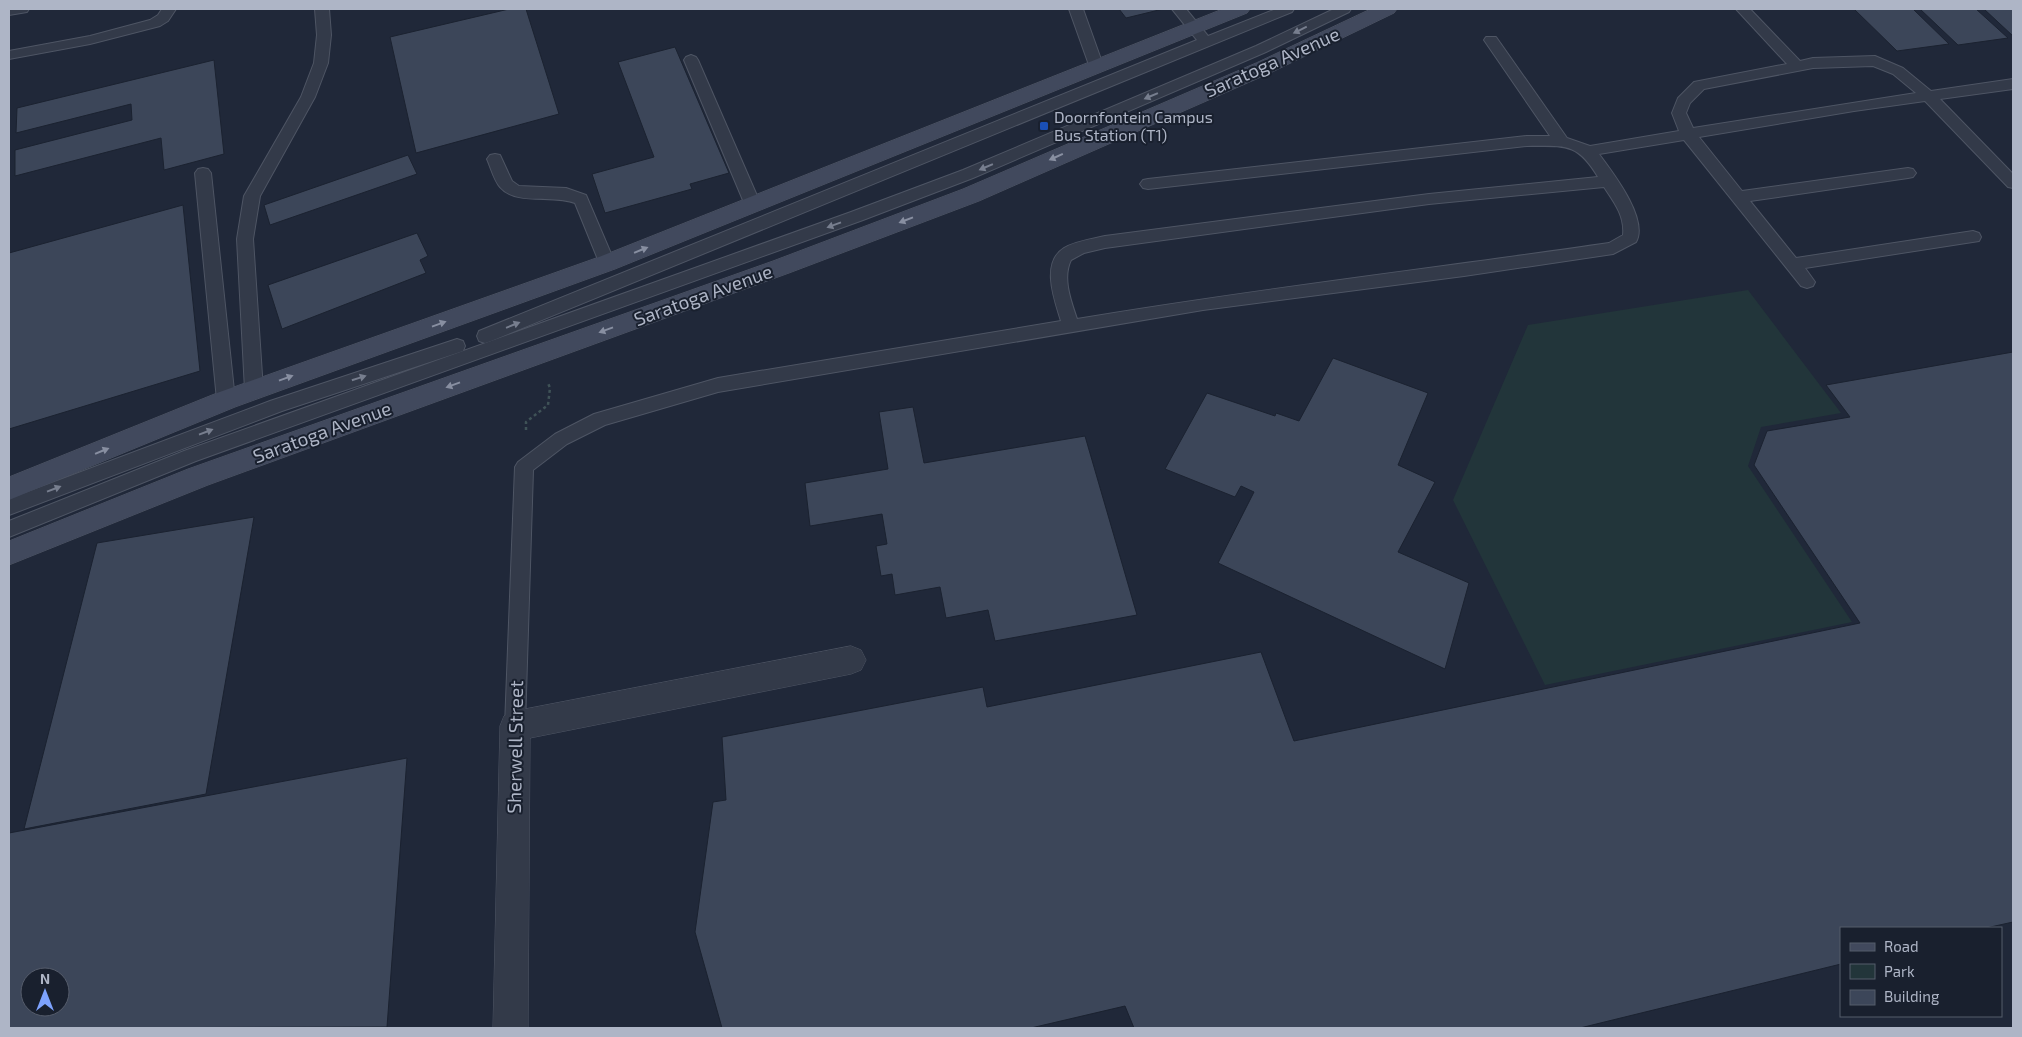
<svg xmlns="http://www.w3.org/2000/svg" width="2022" height="1037" font-family="'Exo 2',sans-serif">
  <style>
    .green { fill: #22353a }
    .building { fill: #3c4659; stroke: #1b2230; fill-rule: evenodd }
    .lines { fill: none; stroke-linecap: round; stroke-linejoin: round }
    .service-casing { stroke: #4e5564; stroke-width: 2 }
    .minor-casing { stroke: #4e5564; stroke-width: 1 }
    .secondary-casing { stroke: #4e5564; stroke-width: 1 }
    .path { stroke: #3f5257; stroke-width: 2.5; stroke-dasharray: 3 3; stroke-linecap: butt }
    .service { fill: #333a49; fill-rule: evenodd }
    .minor { fill: #333a49; fill-rule: evenodd }
    .secondary { fill: #41495d; fill-rule: evenodd }
    .oneway { fill: #777e8e }
    .oneway2 { fill: #888fa1 }
    .transit-dot { fill: #1a4fb4; stroke: #19202e; stroke-width: 2 }
    .labels { text-anchor: middle; stroke-width: 4; stroke-linejoin: round; paint-order: stroke }
    .far-poi-label { font-size: 16px; fill: #aeb5c6; stroke: #19202e; text-anchor: start }
    .street-label { font-size: 19px; fill: #aeb5c6; stroke: #19202e }
  </style>
  <rect width="100%" height="100%" fill="#202839"/>
  <path class="green" d="M1748,290L1841,413L1761,427L1748,466L1852,622L1545,685L1453,500L1528,325Z"/>
  <g class="building">
    <path d="M509,9H526L559,114L416,153L390,37Z"/>
    <path d="M1119,9H1163L1126,18Z"/>
    <path d="M1854,9H1913L1949,44L1897,51Z"/>
    <path d="M1920,9H1976L2008,38L1958,45Z"/>
    <path d="M1984,9H2013V36Z"/>
    <path d="M675,47L729,173L690,184L692,189L605,213L592,174L654,157L618,62Z"/>
    <path d="M214,60L224,154L164,170L161,138L15,176V150L132,120L131,104L16,133L17,108Z"/>
    <path d="M408,155L417,174L270,225L264,205Z"/>
    <path d="M183,205L200,371L9,429V253Z"/>
    <path d="M417,233L428,256L420,260L426,273L282,329L268,285Z"/>
    <path d="M2013,352V922L1986,928H1841V964L1580,1028H1134L1125,1006L1031,1028H722L695,932L713,802L726,800L722,737L983,687L987,707L1261,652L1294,741L1860,623L1754,465L1767,431L1850,417L1826,385Z"/>
    <path d="M1333,358L1428,393L1398,465L1435,482L1398,552L1469,583L1445,669L1218,563L1254,492L1241,486L1235,497L1165,469L1207,393L1275,416L1276,413L1299,421Z"/>
    <path d="M913,407L924,463L1085,436L1137,615L995,641L988,610L946,618L940,587L895,595L892,574L881,576L876,546L887,544L882,514L810,526L805,483L888,469L879,412Z"/>
    <path d="M254,517L206,794L24,829L97,543Z"/>
    <path d="M407,758L387,1027L9,1028V833ZM30,977H60V1007H30Z"/>
  </g>
  <g class="lines">
    <g class="service-casing">
      <g id="service">
        <path d="M9,9H29L27,12L9,15Z"/>
        <path d="M162,9H176L168,21L160,26L90,44L9,59V51L90,36L150,20L158,15Z"/>
        <path d="M315,9H329L331,35L328,63L315,97L260,196L253,239L263,390L260,395L254,397L248,395L245,390L237,239L244,196L301,97L314,63L317,35Z"/>
        <path d="M1069,9H1083L1103,65L1101,68H1091L1089,65Z"/>
        <path d="M1172,9H1186L1208,36L1276,9H1294L1292,12L491,341L485,343L479,341L477,336L479,331L1197,40Z"/>
        <path d="M1334,9H1351L1349,12L1266,52L973,178L863,220L196,461L9,537V521L184,451L851,212L963,170L1256,46Z"/>
        <path d="M1736,9H1750L1800,61L1813,58L1875,56L1903,68L1931,91L2013,79V89L1940,99L2013,174V188L2008,187L1925,101L1854,111L1699,137L1742,191L1908,168L1913,169L1916,173L1913,177L1908,178L1750,201L1796,258L1973,231L1979,233L1981,237L1979,241L1805,268L1815,282L1813,286L1807,288L1801,286L1684,140L1599,154C1613,173 1649,219 1636,242L1613,254L1464,276L1203,310L718,392L605,425L567,444L533,470L525,726L522,733L515,736L508,733L505,726L515,467L518,462L555,434L594,414L718,378L1061,321C1055,301 1040,263 1064,248C1076,241 1092,239 1105,236L1429,194L1598,177C1577,142 1565,146 1527,146L1148,189L1143,188L1140,184L1143,180L1148,179L1527,136H1550L1484,40L1486,37H1496L1567,138L1590,146L1679,131L1672,113L1678,98L1694,82L1787,64ZM1873,66L1893,74L1916,93L1693,128L1686,113L1690,103L1704,89L1813,68ZM1604,187C1614,202 1625,216 1623,235L1609,243C1432,269 1254,289 1077,319C1071,301 1062,278 1071,260L1084,253L1105,248L1429,204Z"/>
        <path d="M691,55L696,57L698,60L761,205L758,209L753,211L748,209L745,205L684,60L686,57Z"/>
        <path d="M495,154L500,155L512,181L519,186L566,188L586,195L615,263L613,267L607,269L601,267L575,203C553,194 516,206 500,187C494,180 491,168 487,159L490,155Z"/>
        <path d="M203,168L208,169L211,173L235,400L232,405L226,407L220,405L217,400L195,173L198,169Z"/>
        <path d="M457,339L463,341L465,346L463,351L282,411L9,515V499L270,401Z"/>
      </g>
    </g>
    <g class="minor-casing">
      <path id="minor" d="M851,646L861,650L866,660L861,670L851,674L530,738L528,1028H493L500,726L504,716L515,711Z"/>
    </g>
    <g class="secondary-casing">
      <g id="secondary">
        <path d="M1223,9H1250L1247,13L615,269L235,407L9,500V477L217,393L599,257Z"/>
        <path d="M1371,9H1397L1394,13L1270,73L979,201L789,273L208,485L9,565V541L188,469L773,261L963,189L1256,63Z"/>
      </g>
    </g>
    <path class="path" d="M526,430V422L548,405L550,388L548,383"/>
    <use href="#service" class="service"/>
    <use href="#minor" class="minor"/>
    <use href="#secondary" class="secondary"/>
  </g>
  <defs><path id="oneway-solid" d="M-6-.8H1V-3.2L6.5 0L1 3.2V.8H-6Z" transform="scale(1.25)"/></defs>
  <g class="oneway">
    <use href="#oneway-solid" transform="translate(1300 30) rotate(154)"/>
    <use href="#oneway-solid" transform="translate(1151 96) rotate(157)"/>
    <use href="#oneway-solid" transform="translate(986 167) rotate(157)"/>
    <use href="#oneway-solid" transform="translate(834 225) rotate(160)"/>
    <use href="#oneway-solid" transform="translate(513 325) rotate(-22)"/>
    <use href="#oneway-solid" transform="translate(359 378) rotate(-18)"/>
    <use href="#oneway-solid" transform="translate(206 432) rotate(-21)"/>
    <use href="#oneway-solid" transform="translate(54 489) rotate(-21)"/>
  </g>
  <g class="oneway2">
    <use href="#oneway-solid" transform="translate(1056 157) rotate(156)"/>
    <use href="#oneway-solid" transform="translate(906 220) rotate(159)"/>
    <use href="#oneway-solid" transform="translate(641 250) rotate(-22)"/>
    <use href="#oneway-solid" transform="translate(439 324) rotate(-20)"/>
    <use href="#oneway-solid" transform="translate(606 330) rotate(160)"/>
    <use href="#oneway-solid" transform="translate(286 378) rotate(-20)"/>
    <use href="#oneway-solid" transform="translate(453 385) rotate(160)"/>
    <use href="#oneway-solid" transform="translate(102 451) rotate(-22)"/>
  </g>
  <rect class="transit-dot" x="1039" y="121" width="10" height="10" rx="2.5"/>
  <g class="labels">
    <g class="far-poi-label">
      <text x="1054" y="123">Doornfontein Campus<tspan x="1054" dy="18">Bus Station (T1)</tspan></text>
    </g>
    <g class="street-label">
      <text transform="translate(1272 62) rotate(-24)" y="7">Saratoga Avenue</text>
      <text transform="translate(703 295) rotate(-20)" y="7">Saratoga Avenue</text>
      <text transform="translate(322 432) rotate(-20)" y="7">Saratoga Avenue</text>
      <text transform="translate(515 747) rotate(-89)" y="7">Sherwell Street</text>
    </g>
  </g>
  <rect width="2022" height="1037" fill="none" stroke="#aeb5c6" stroke-width="20"/>
  <rect x="1840" y="927" width="162" height="90" fill="#19202e" stroke="#555c6b"/>
  <rect x="1850" y="943" width="25" height="8" fill="#41495d" stroke="#555c6b"/>
  <text x="1884" y="952" font-size="15" fill="#aeb5c6">Road</text>
  <rect x="1850" y="964" width="25" height="15" fill="#22353a" stroke="#555c6b"/>
  <text x="1884" y="977" font-size="15" fill="#aeb5c6">Park</text>
  <rect x="1850" y="990" width="25" height="15" fill="#3c4659" stroke="#555c6b"/>
  <text x="1884" y="1002" font-size="15" fill="#aeb5c6">Building</text>
  <g transform="translate(45 992)"><circle r="24" fill="#19202e" stroke="#555c6b"/>
  <path d="M0-4L9 19L0 12L-9 19Z" fill="#7da2fc"/>
  <text y="-8" font-size="14" font-weight="bold" text-anchor="middle" fill="#aeb5c6">N</text>
  </g>
</svg>
